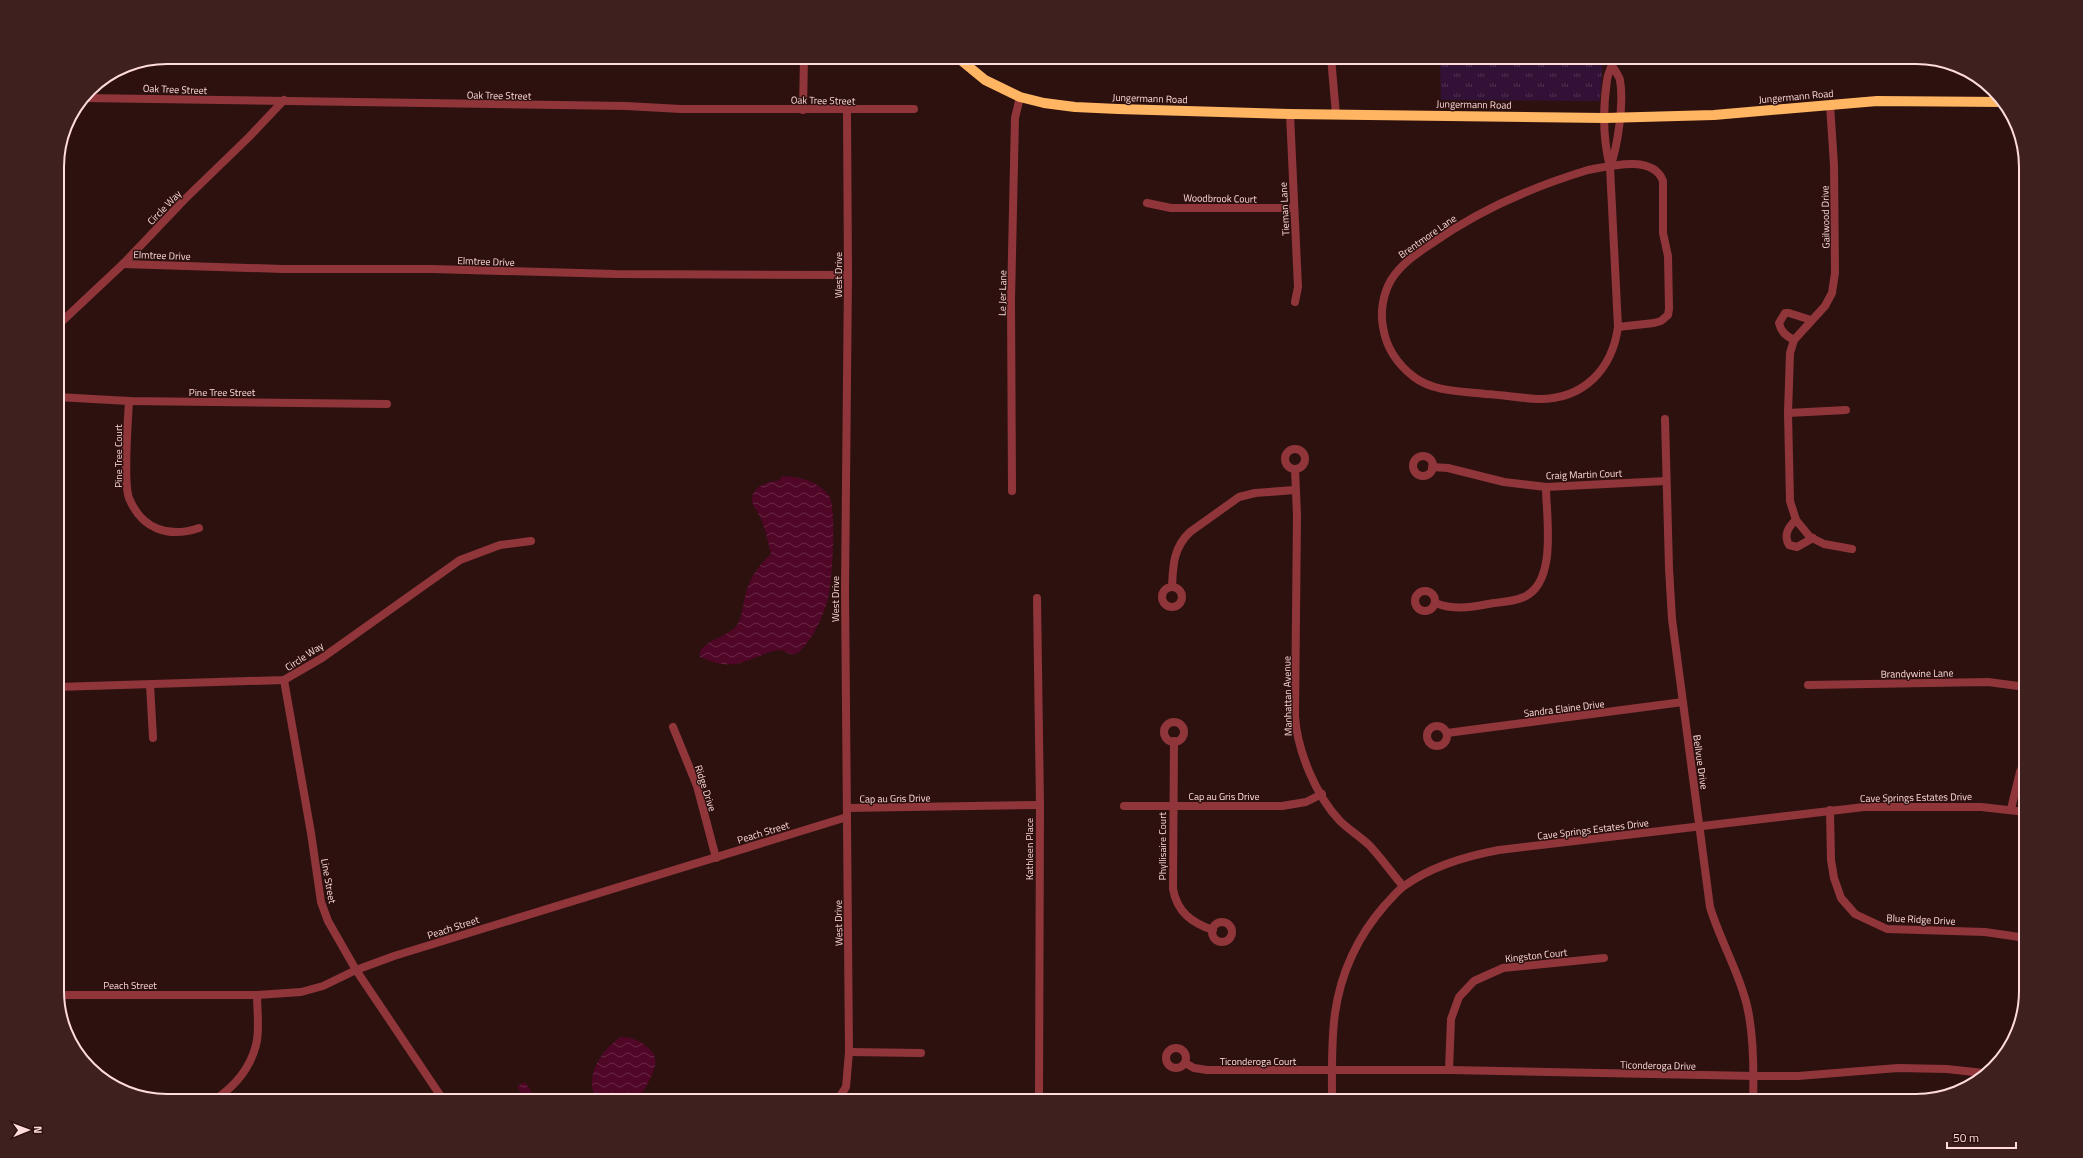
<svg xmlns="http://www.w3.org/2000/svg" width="2083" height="1158" font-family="'Titillium Web',sans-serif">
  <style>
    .grass { fill: url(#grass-tufts) }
    .water { fill: url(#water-waves) }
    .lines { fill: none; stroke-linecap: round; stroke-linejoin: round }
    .street { stroke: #90363b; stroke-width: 8 }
    .primary { stroke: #ffb562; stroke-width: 10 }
    .labels { text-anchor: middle; stroke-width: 3; stroke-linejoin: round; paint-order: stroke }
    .street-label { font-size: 10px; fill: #ffdbdb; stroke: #2d110f }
    .rim { fill: none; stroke: #ffdbdb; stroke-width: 2 }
  </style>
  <defs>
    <pattern id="grass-tufts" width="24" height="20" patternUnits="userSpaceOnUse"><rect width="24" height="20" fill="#321137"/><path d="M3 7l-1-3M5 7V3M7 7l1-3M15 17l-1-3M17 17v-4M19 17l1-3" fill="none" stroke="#513353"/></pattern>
    <pattern id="water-waves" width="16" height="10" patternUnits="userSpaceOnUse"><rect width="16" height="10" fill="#4f0627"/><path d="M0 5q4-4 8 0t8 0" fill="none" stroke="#692a46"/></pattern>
  </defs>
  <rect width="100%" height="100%" fill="#2d110f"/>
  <path class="grass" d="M1440,57H1603L1600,101L1441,100Z"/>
  <g class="water">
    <path d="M783,476C800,477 819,481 829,496C837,507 832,584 828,599C823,617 813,639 799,652C792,658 787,651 779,650C776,650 771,652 767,653C740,664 729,670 700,657C697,641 728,638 737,625C743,615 743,603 746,592C751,576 759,565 771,554C768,542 765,526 759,515C757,510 753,507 752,501C751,487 767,481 778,481Z"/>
    <path d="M621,1037C630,1037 635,1039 642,1043C661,1056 657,1065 648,1083C644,1090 641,1096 635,1101H598C582,1078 601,1050 621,1037Z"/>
    <path d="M525,1082L534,1096L529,1101H526L517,1086Z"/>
  </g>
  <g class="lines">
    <g class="street">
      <path d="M1331,57L1336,115"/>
      <path d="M1613,57C1613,68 1608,71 1607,80C1603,108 1603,140 1610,167L1618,327C1612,370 1583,400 1537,399C1520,398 1503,395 1486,394C1461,391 1434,392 1414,377C1397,364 1386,347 1383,327C1380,312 1383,294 1391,280C1401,264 1416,254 1431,244C1479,210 1532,187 1588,170C1610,166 1653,154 1663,181V233L1668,256L1669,309L1668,315L1661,321L1654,323L1618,327"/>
      <path d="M83,98L626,106L681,109H914"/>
      <path d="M1830,105L1834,165L1835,273L1832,293L1825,306L1794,340L1790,353L1788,413L1790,501L1796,520L1810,537L1824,544L1852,549"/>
      <path d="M803,110L804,57"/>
      <path d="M1290,114L1298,287L1295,302"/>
      <path d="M1610,167C1618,146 1624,102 1620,80C1619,76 1615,71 1613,67"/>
      <path d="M1147,203L1171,208H1294"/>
      <path d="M123,264L283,269H432L615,274L848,275"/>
      <path d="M57,326L123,264L185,199L249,137L284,100"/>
      <path d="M1794,340C1786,336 1781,332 1779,323L1785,313H1789L1811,320"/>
      <path d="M57,397L129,401L387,404"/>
      <path d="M129,401C128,421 123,482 129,498C142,530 169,538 199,528"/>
      <path d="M1788,413L1846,410"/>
      <path d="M1665,419L1669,568L1672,619L1710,907C1719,937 1735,965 1744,995C1754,1025 1754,1070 1753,1101"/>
      <circle cx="1295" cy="459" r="10"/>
      <circle cx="1423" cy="466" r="10"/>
      <path d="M1432,467L1448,468L1504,482L1546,487L1666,481"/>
      <path d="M1295,469L1297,515L1295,716C1297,750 1316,796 1340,821C1349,830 1361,837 1370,846C1382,859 1392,873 1403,886"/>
      <path d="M1012,491L1011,300L1015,118L1020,97"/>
      <path d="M1796,520C1789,526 1783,535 1789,545L1797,547L1813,538"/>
      <path d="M1172,587C1173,566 1173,548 1190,532L1239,497L1255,493L1295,490"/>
      <circle cx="1172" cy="597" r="10"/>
      <circle cx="1425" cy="601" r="10"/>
      <path d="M1037,598L1040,805L1039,1101"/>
      <path d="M1435,603C1457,611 1471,607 1494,603C1504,602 1515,601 1524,597C1558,582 1546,516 1546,487"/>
      <path d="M284,680L311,833L321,902L328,921L356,970L444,1101"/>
      <path d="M150,685L153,738"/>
      <path d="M1808,685L1988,682L2026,687"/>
      <path d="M57,687L284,680L322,658L460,560L500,545L531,541"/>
      <circle cx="1174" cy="732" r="10"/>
      <circle cx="1437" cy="736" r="10"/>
      <path d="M673,727L697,786L716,858"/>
      <path d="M1447,733L1683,702"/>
      <path d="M1174,741L1173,889C1177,912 1192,923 1213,930"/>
      <path d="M1124,806H1282L1306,802L1322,794"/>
      <path d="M847,808L1040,805"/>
      <path d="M2011,809L2020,772L2026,759"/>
      <path d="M1830,810L1831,860L1834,878L1841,898L1855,914L1887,929L1985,932L2026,938"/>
      <circle cx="1222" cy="932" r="10"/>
      <path d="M57,995H257L301,992L323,986L356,970L394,956L847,817"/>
      <circle cx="1176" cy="1058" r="10"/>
      <path d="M849,1052L921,1053"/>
      <path d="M1185,1063L1194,1068L1207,1070H1449L1754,1076H1798L1898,1068L1947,1069L1983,1073"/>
      <path d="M1449,1070L1451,1019L1459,997L1474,981L1503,968L1604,958"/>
      <path d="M213,1101C233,1088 250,1069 256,1045C260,1030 257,1010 257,995"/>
      <path d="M837,1101L846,1087L849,1052L845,590L848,275L847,111"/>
      <path d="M1332,1101C1332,1072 1331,1042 1335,1013C1341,972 1357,937 1385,905C1391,899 1397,891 1404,886C1432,866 1466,856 1499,850L1864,807H1981L2026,812"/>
    </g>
    <path class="primary" d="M957,57L985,80L1020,97L1044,103L1075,107L1118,109L1290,114L1605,118L1714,115L1877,101L2003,102"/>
  </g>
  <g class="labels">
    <g class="street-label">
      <text transform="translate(175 89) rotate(2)" y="4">Oak Tree Street</text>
      <text transform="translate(499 95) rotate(1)" y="4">Oak Tree Street</text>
      <text transform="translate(1796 96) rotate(-5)" y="4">Jungermann Road</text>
      <text transform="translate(1150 98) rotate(2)" y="4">Jungermann Road</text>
      <text transform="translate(823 100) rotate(1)" y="4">Oak Tree Street</text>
      <text transform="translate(1474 104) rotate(1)" y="4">Jungermann Road</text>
      <text transform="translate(1220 198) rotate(1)" y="4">Woodbrook Court</text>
      <text transform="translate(164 207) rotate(-46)" y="4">Circle Way</text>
      <text transform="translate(1284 209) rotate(-93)" y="4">Tieman Lane</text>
      <text transform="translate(1825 217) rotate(-91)" y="4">Gailwood Drive</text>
      <text transform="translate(1427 236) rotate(-35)" y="4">Brentmore Lane</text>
      <text transform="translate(162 255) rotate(2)" y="4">Elmtree Drive</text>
      <text transform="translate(486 261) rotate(2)" y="4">Elmtree Drive</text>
      <text transform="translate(838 275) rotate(-90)" y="4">West Drive</text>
      <text transform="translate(1002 293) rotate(-89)" y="4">Le Jer Lane</text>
      <text x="222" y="396">Pine Tree Street</text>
      <text transform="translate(118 456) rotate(-90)" y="4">Pine Tree Court</text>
      <text transform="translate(1584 474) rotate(-2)" y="4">Craig Martin Court</text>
      <text transform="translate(835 599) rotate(-90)" y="4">West Drive</text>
      <text transform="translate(304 656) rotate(-33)" y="4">Circle Way</text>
      <text transform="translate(1917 673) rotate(-1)" y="4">Brandywine Lane</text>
      <text transform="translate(1287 696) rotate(-91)" y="4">Manhattan Avenue</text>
      <text transform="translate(1564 708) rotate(-7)" y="4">Sandra Elaine Drive</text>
      <text transform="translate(1701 762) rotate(82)" y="4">Bellvue Drive</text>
      <text transform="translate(706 788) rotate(72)" y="4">Ridge Drive</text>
      <text x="1224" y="800">Cap au Gris Drive</text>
      <text transform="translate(1916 797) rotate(-1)" y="4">Cave Springs Estates Drive</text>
      <text transform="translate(895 798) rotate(-1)" y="4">Cap au Gris Drive</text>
      <text transform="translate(1593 829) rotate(-7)" y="4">Cave Springs Estates Drive</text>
      <text transform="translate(763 832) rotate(-17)" y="4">Peach Street</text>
      <text transform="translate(1162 846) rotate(-90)" y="4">Phyllisaire Court</text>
      <text transform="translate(1029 849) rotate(-90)" y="4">Kathleen Place</text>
      <text transform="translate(329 881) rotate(80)" y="4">Line Street</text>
      <text transform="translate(1921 919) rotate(3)" y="4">Blue Ridge Drive</text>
      <text transform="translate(838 923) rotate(-91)" y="4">West Drive</text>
      <text transform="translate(453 927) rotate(-18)" y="4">Peach Street</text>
      <text transform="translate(1536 955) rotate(-6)" y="4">Kingston Court</text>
      <text x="130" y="989">Peach Street</text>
      <text x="1258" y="1065">Ticonderoga Court</text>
      <text transform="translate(1658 1065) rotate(1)" y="4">Ticonderoga Drive</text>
    </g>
  </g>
  <path d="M0 0H2083V1158H0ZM167 64H1916A103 103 0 0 1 2019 167V991A103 103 0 0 1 1916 1094H167A103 103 0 0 1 64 991V167A103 103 0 0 1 167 64Z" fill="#3e211f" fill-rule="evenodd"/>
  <path class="rim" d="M167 64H1916A103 103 0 0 1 2019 167V991A103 103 0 0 1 1916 1094H167A103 103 0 0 1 64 991V167A103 103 0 0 1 167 64Z"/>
  <g transform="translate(28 1130) rotate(89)" stroke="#2d110f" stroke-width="3" paint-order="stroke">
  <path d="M0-3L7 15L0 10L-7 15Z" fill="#ffdbdb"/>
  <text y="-6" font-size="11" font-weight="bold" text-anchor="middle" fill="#ffdbdb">N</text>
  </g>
  <path d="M1947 1142v6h69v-6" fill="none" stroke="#ffdbdb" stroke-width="2"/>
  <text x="1953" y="1142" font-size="12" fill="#ffdbdb" stroke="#2d110f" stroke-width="3" paint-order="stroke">50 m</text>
</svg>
